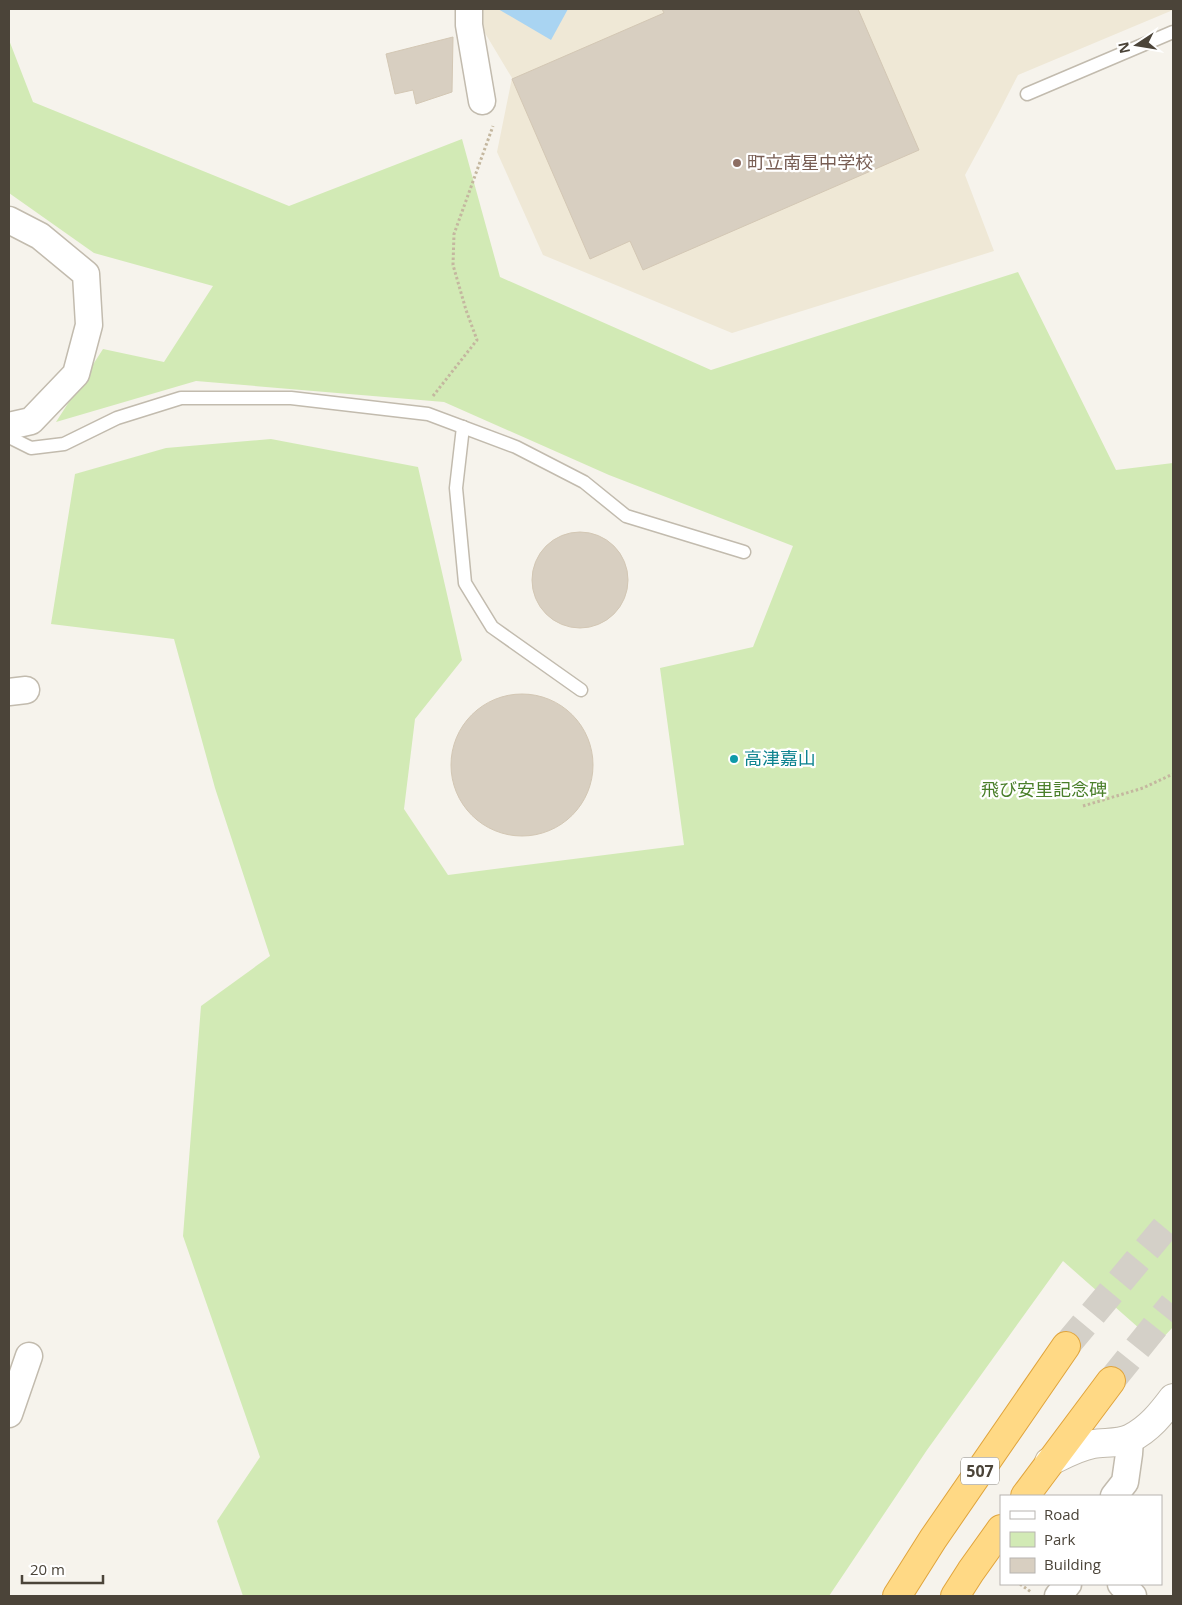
<svg xmlns="http://www.w3.org/2000/svg" width="1182" height="1605" font-family="'Open Sans','Noto Sans JP',sans-serif">
  <style>
    .education { fill: #efe8d6 }
    .green { fill: #d2eab5 }
    .water { fill: #a9d4f2 }
    .building { fill: #d8cfc1; stroke: #d3c7b4 }
    .lines { fill: none; stroke-linecap: round; stroke-linejoin: round }
    .trunk-tunnel { stroke: #d4d0c8; stroke-width: 28; stroke-dasharray: 28 14; stroke-linecap: butt }
    .service-casing { stroke: #c2bbae; stroke-width: 15 }
    .minor-casing { stroke: #c2bbae; stroke-width: 29 }
    .tertiary-casing { stroke: #c2bbae; stroke-width: 30 }
    .trunk-casing { stroke: #e0a43c; stroke-width: 30 }
    .path { stroke: #c4b79f; stroke-width: 3; stroke-dasharray: 2.5 2.5; stroke-linecap: butt }
    .service { stroke: #fff; stroke-width: 12 }
    .minor { stroke: #fff; stroke-width: 26 }
    .tertiary { stroke: #fff; stroke-width: 28 }
    .trunk { stroke: #ffd985; stroke-width: 28 }
    .education-dot { fill: #8d6e63; stroke: #fff; stroke-width: 2 }
    .culture-dot { fill: #0f9aa8; stroke: #fff; stroke-width: 2 }
    .labels { text-anchor: middle; stroke-width: 4.5; stroke-linejoin: round; paint-order: stroke }
    .shield { fill: #fff; stroke: #817c74; stroke-width: 1 }
    .shield-label { font-size: 16px; font-weight: bold; fill: #4b4439 }
    .education-label { font-size: 18px; fill: #785e54; stroke: #fff; text-anchor: start }
    .culture-label { font-size: 18px; fill: #0d838f; stroke: #fff; text-anchor: start }
    .park-label { font-size: 18px; fill: #4a7f2a; stroke: #fff }
  </style>
  <rect width="100%" height="100%" fill="#f6f3ec"/>
  <path class="education" d="M481,9H1173V10L1018,75L998,114L965,175L994,251L732,333L543,255L497,152L512,78L476,18Z"/>
  <path class="green" d="M9,40L33,102L289,206L462,139L500,277L711,370L1018,272L1116,470L1173,463V1327L1157,1344L1063,1261L927,1450L829,1596H243L217,1521L260,1457L183,1236L201,1006L270,956L215,788L174,639L51,624L75,474L166,448L271,439L418,467L462,660L415,719L404,809L448,875L684,845L660,668L753,647L793,546L609,475L444,402L196,381L56,422L103,349L164,362L213,286L94,253L9,193Z"/>
  <path class="water" d="M498,9H568L551,40Z"/>
  <g class="building">
    <path d="M662,9H858L919,150L643,270L630,241L590,259L512,79L664,13Z"/>
    <path d="M453,37L452,92L416,104L413,90L395,94L386,54Z"/>
    <circle cx="580" cy="580" r="48"/>
    <circle cx="522" cy="765" r="71"/>
  </g>
  <g class="lines">
    <g class="trunk-tunnel">
      <path d="M1066,1346L1173,1218"/>
      <path d="M1111,1381L1173,1304"/>
    </g>
    <g class="service-casing">
      <g id="service">
        <path d="M1027,94L1173,32"/>
        <path d="M463,427L456,488L465,583L492,627L581,690"/>
        <path d="M9,437L31,448L64,444L117,418L181,398H291L428,414L516,447L584,482L626,516L744,552"/>
      </g>
    </g>
    <g class="minor-casing">
      <g id="minor">
        <path d="M469,9V25L482,101"/>
        <path d="M9,220L40,236L86,274L89,325L76,374L31,421L9,426"/>
        <path d="M9,692L26,690"/>
        <path d="M9,1414L29,1356"/>
        <path d="M1114,1496L1125,1482L1129,1454L1130,1439"/>
        <path d="M1121,1584L1133,1596"/>
        <path d="M1058,1596L1068,1584"/>
      </g>
    </g>
    <g class="tertiary-casing">
      <path id="tertiary" d="M1049,1462C1063,1455 1077,1447 1093,1444C1105,1442 1120,1444 1131,1438C1149,1429 1161,1414 1173,1398"/>
    </g>
    <g class="trunk-casing">
      <g id="trunk">
        <path d="M1025,1496L1111,1381"/>
        <path d="M897,1596L933,1539L1066,1346"/>
        <path d="M955,1596L971,1571L1001,1529"/>
      </g>
    </g>
    <g class="path">
      <path d="M433,396L477,340L466,310L453,265L454,234L493,126"/>
      <path d="M1083,806L1143,788L1173,774"/>
      <path d="M1020,1584L1031,1592"/>
    </g>
    <use href="#service" class="service"/>
    <use href="#minor" class="minor"/>
    <use href="#tertiary" class="tertiary"/>
    <use href="#trunk" class="trunk"/>
  </g>
  <circle class="education-dot" cx="737" cy="163" r="5"/>
  <circle class="culture-dot" cx="734" cy="759" r="5"/>
  <g class="labels">
    <rect class="shield" x="961" y="1457.5" width="38" height="27" rx="4"/>
    <g class="shield-label">
      <text x="980" y="1477">507</text>
    </g>
    <g class="education-label">
      <text x="747" y="169">町立南星中学校</text>
    </g>
    <g class="culture-label">
      <text x="744" y="765">高津嘉山</text>
    </g>
    <g class="park-label">
      <text x="1044" y="796">飛び安里記念碑</text>
    </g>
  </g>
  <rect width="1182" height="1605" fill="none" stroke="#4b4439" stroke-width="20"/>
  <rect x="1000" y="1495" width="162" height="90" fill="#ffffff" stroke="#b7b4b0"/>
  <rect x="1010" y="1511" width="25" height="8" fill="#ffffff" stroke="#b7b4b0"/>
  <text x="1044" y="1520" font-size="15" fill="#4b4439">Road</text>
  <rect x="1010" y="1532" width="25" height="15" fill="#d2eab5" stroke="#b7b4b0"/>
  <text x="1044" y="1545" font-size="15" fill="#4b4439">Park</text>
  <rect x="1010" y="1558" width="25" height="15" fill="#d8cfc1" stroke="#b7b4b0"/>
  <text x="1044" y="1570" font-size="15" fill="#4b4439">Building</text>
  <g transform="translate(1137 45) rotate(258)" stroke="#ffffff" stroke-width="4" paint-order="stroke">
  <path d="M0-4L9 19L0 12L-9 19Z" fill="#4b4439"/>
  <text y="-8" font-size="14" font-weight="bold" text-anchor="middle" fill="#4b4439">N</text>
  </g>
  <path d="M22 1575v8h81v-8" fill="none" stroke="#4b4439" stroke-width="2.5"/>
  <text x="30" y="1575" font-size="15" fill="#4b4439" stroke="#ffffff" stroke-width="4" paint-order="stroke">20 m</text>
</svg>
